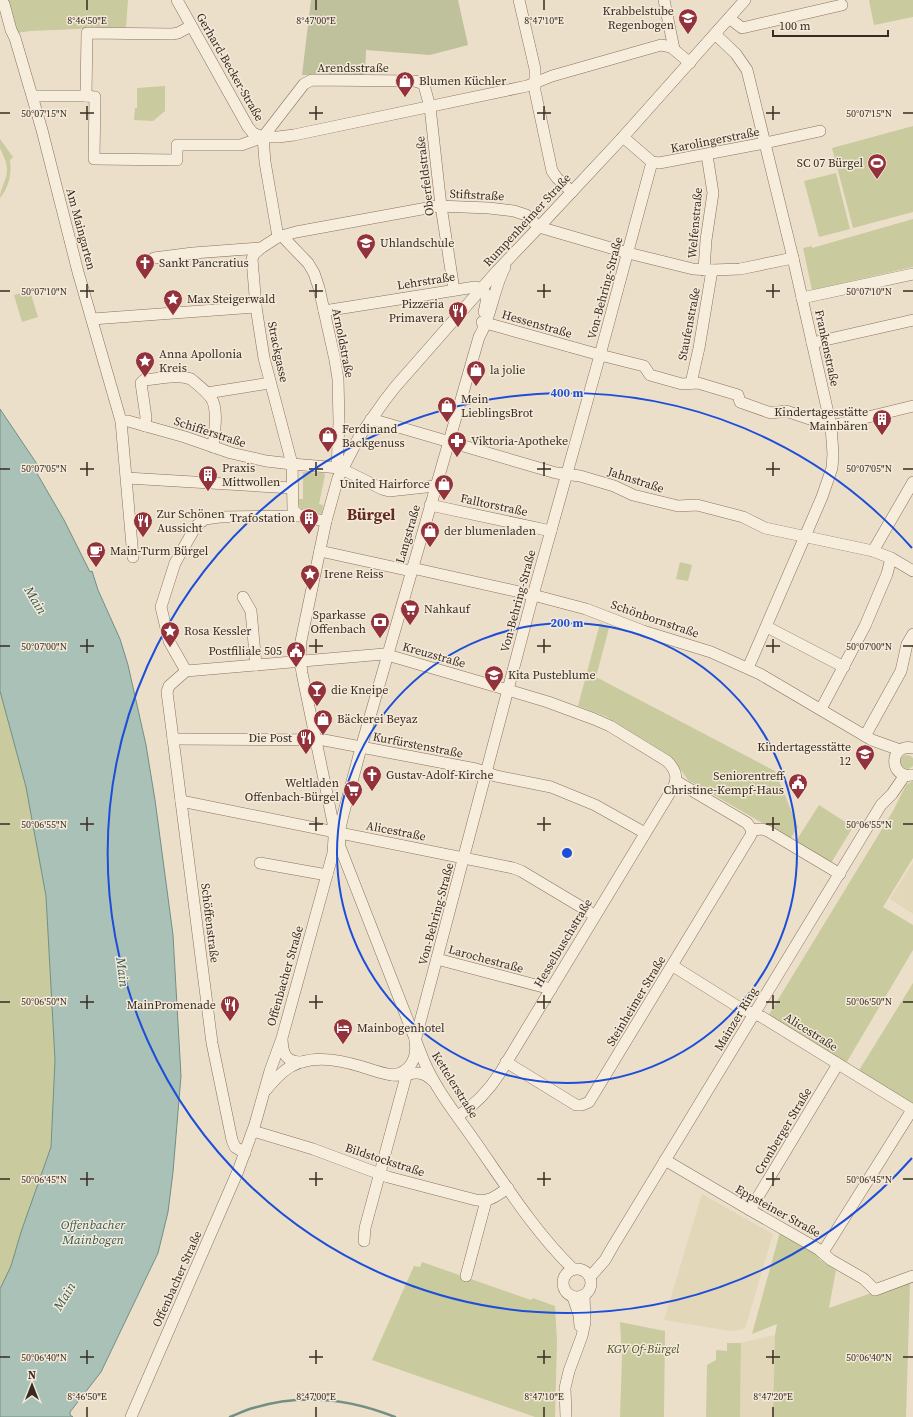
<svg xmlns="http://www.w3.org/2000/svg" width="913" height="1417" font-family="'Source Serif 4',serif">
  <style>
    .farmland { fill: #e2d7b8 }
    .green { fill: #c9ca9e }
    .cemetery { fill: #bfc09c }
    .water { fill: #aac1b8; stroke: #718f85 }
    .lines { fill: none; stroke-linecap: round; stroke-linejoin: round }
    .stream { stroke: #718f85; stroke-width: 2.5 }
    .minor-casing { stroke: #88715f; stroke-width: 12 }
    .minor { stroke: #f7eddd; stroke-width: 11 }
    .ticks { fill: none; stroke: #3a2b22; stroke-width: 1.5 }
    .ring { fill: none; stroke: #1d4ed8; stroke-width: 2 }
    .labels { text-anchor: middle; stroke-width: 3; stroke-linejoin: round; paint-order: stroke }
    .poi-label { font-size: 12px; fill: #3a2b22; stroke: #f4ead9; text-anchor: start }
    .street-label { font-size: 12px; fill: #3a2b22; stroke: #f4ead9 }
    .park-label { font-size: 12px; font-style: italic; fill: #4e5529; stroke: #f4ead9 }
    .water-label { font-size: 13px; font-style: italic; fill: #325853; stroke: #f4ead9 }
    .district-label { font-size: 16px; font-weight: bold; fill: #642b23; stroke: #f4ead9 }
    .ticks-label { font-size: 10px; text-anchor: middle; fill: #3a2b22; stroke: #f4ead9; stroke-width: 3; stroke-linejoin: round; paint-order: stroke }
    .centre { fill: #1d4ed8; stroke: #f4ead9; stroke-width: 2 }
    .ring-label { font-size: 12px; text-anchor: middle; font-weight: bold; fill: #1d4ed8; stroke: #f4ead9; stroke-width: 3; stroke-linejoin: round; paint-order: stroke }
  </style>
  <rect width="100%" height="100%" fill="#ecdfca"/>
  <g class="farmland">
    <path d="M913,862V914L890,899Z"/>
    <path d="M702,1194L773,1234L745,1329L730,1331L664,1320Z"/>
    <path d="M775,1335L773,1417H740L741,1343Z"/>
  </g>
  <g class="green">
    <path d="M8,0H128L126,27L30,31L17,33Z"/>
    <path d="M869,0H913V17L874,25Z"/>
    <path d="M165,86V111L153,121L134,120L135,108H137V88Z"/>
    <path d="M913,126V212L853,228L832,148Z"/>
    <path d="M0,139L13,157L10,160C12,174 9,187 0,198C0,188 7,180 7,170C7,161 3,156 0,148C0,146 0,141 0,139Z"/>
    <path d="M836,173L850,229L819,237L804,181Z"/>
    <path d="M913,219V267L812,290L803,248L812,246V248Z"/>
    <path d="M30,291L38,317L22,322L14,295Z"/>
    <path d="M303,472L323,473L325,475L319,504L323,505L322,514L302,509L297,504V499H303Z"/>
    <path d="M680,562L692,565L688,581L676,579Z"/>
    <path d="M600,623L609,628L596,677L775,771L798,827L790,839L688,780L674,760L667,754L607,717L578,706Z"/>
    <path d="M0,691L26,787L46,896L55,1060L51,1147L21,1232L11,1266L0,1289Z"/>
    <circle cx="907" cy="762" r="7"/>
    <path d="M913,781V858L883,907L913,925V950L845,1065L768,1016L893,811L906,785Z"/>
    <path d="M819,805L853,827L831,863L796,841Z"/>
    <path d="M913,983V1106L858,1072Z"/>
    <path d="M780,1232L820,1256L819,1259L836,1270L829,1308L908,1280L910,1285L906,1417H773L775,1335L777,1324L752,1334Z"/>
    <path d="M422,1262L531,1300L533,1298L555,1306L557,1341L555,1417H535L372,1360L414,1266L420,1267Z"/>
    <path d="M620,1322L665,1331L664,1417H620L622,1358Z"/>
    <path d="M727,1343H741L740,1417H706L707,1365L716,1360V1350L727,1351Z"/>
  </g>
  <path class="cemetery" d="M311,0H458L468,45L430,55L366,50L365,74L361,76L302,75Z"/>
  <path class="water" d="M0,409L39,467L35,470L64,520L90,572L92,571L98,590L120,639L128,665L146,745L155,800L173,935L181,1076L173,1172L168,1212L158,1253L101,1372L70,1412V1415L73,1417H0V1289L11,1266L21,1232L51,1147L55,1060L46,896L26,787L0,691Z"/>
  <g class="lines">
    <path class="stream" d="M230,1417C238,1414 245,1410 253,1408C302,1393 348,1398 395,1417"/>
    <g class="minor-casing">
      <g id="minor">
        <path d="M177,0L248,127L253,133L263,137L265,162L278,237"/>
        <path d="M519,0L535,69V91L552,171L557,178L572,192"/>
        <path d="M664,0L674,49"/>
        <path d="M4,4L11,30L15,38L42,130L78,272L121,421L133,557"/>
        <path d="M729,18L742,28L842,5"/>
        <path d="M715,34L736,54L747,70L793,258L831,426L833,454L832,468L822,497L748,668"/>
        <path d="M33,96H86L87,33L172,34L178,33L191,26"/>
        <path d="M86,96L95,97L94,159L177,160V145H241L263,137L304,84L312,80L415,81L421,83L424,85L430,107L441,206L454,290"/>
        <path d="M263,137H278L294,135L527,86L552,76L661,45L671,47L690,63"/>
        <path d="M623,137L652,162L659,163L765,143L820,131"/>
        <path d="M282,236L308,263L314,273L319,288L335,360L338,379L339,422L337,468"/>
        <path d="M154,258L193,253L261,248L278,237L296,232L438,206L489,208L514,211L526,215L539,227L628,253L693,269L712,270L740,269L793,258"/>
        <path d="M505,267C493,289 492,316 479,337L361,748L343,815L339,833L340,847L421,1054C433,1086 455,1113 474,1140C505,1184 534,1231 573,1269"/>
        <path d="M704,270L706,240L713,193L707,155"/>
        <path d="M802,298L913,274"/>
        <path d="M324,311L475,287C489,289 487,301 484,312"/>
        <path d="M92,319L256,307"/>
        <path d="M482,322L600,355L644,366L650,375L682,384L698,383L738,395L740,402L771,413L786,411L831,426L913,406"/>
        <path d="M812,343L913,320"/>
        <path d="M691,383L699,348L712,270"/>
        <path d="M207,393L270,383"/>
        <path d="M371,419L556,473L580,476L614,486L633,495L678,506L697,505L743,517L765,528L873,551L891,558L913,571"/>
        <path d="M121,421H128L185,437L231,453L266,461L292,464L264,358L256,307L252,259L254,254L261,248"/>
        <path d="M145,426L146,417L141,383L144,380C159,379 177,374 191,379C198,385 206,391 211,398C219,409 214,435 213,447"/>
        <path d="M127,478L292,488"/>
        <path d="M430,505L551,531"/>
        <path d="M326,521C316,519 298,519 293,509L292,464L340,468L382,489L389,491L435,486"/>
        <path d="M320,551L411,571"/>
        <path d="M873,551L913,482"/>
        <path d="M412,568L533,595L586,609L643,631L711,652L760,674L872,740L900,750"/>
        <path d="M243,597L251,611L256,665"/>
        <path d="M767,627L844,667"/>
        <path d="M186,671L169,641L161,607L175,563L196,526L205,519L220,517L303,516"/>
        <path d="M821,709L865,626L887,574L891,558"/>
        <path d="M865,736L901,671L907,644L913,634"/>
        <path d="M173,739L324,740L476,769L496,776L551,787L595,805L645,833"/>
        <path d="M913,748C888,743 889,780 913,775"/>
        <path d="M181,801L513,868L521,871L588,911L594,916"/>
        <path d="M752,830L762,829L768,831L840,874"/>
        <path d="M260,863L327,875"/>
        <path d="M437,959L551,989"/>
        <path d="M673,966L740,1008L762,1017L913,1110"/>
        <path d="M282,1040C283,1055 286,1062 302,1062"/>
        <path d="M506,1062L576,1105H582L589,1102L751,835L752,830L747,823L676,781"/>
        <path d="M392,1075C410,1073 418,1058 415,1041L533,595L600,355L652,162"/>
        <path d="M266,1090C271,1084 277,1077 283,1072C306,1053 337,1059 363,1067C372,1070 383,1074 393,1075C409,1077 419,1066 433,1081"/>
        <path d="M253,1131L313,1149L388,1177L476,1200C489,1203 497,1195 508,1188"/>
        <path d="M245,1153L235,1147L232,1140L212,1043L167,692L169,686L186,671L384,654L508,690L548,702L594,719L610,726L667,761C675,769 678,776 674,786L500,1073C489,1090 475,1105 458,1116"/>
        <path d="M665,1160L750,1210L818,1249L831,1260L864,1279L875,1290L913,1276"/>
        <path d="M750,1210L838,1064"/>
        <path d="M364,1241L365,1228L408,1069"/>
        <path d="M823,1252L912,1110"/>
        <circle cx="577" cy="1283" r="14"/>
        <path d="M466,1276L486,1201"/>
        <path d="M590,1277L605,1260L613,1246L881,805L892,794L905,775"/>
        <path d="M573,1297L579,1315L580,1326"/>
        <path d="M131,1417L238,1171L255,1124L270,1071L282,1038L333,853L334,838L333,823L302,673L300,657L301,641L326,521L338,478L359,437L385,400L396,386L497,271L539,227L623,137L745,0"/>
        <path d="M566,1417L565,1388L569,1371L582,1336L585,1322L584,1295"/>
      </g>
    </g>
    <use href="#minor" class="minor"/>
  </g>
  <path class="ticks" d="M87,0V10M316,0V10M544,0V10M87,106V120M316,106V120M544,106V120M773,106V120M0,113H10M80,113H94M309,113H323M537,113H551M766,113H780M903,113H913M87,284V298M316,284V298M544,284V298M773,284V298M0,291H10M80,291H94M309,291H323M537,291H551M766,291H780M903,291H913M87,462V476M316,462V476M544,462V476M773,462V476M0,469H10M80,469H94M309,469H323M537,469H551M766,469H780M903,469H913M87,639V653M316,639V653M544,639V653M773,639V653M0,646H10M80,646H94M309,646H323M537,646H551M766,646H780M903,646H913M87,817V831M316,817V831M544,817V831M773,817V831M0,824H10M80,824H94M309,824H323M537,824H551M766,824H780M903,824H913M87,995V1009M316,995V1009M544,995V1009M773,995V1009M0,1002H10M80,1002H94M309,1002H323M537,1002H551M766,1002H780M903,1002H913M87,1172V1186M316,1172V1186M544,1172V1186M773,1172V1186M0,1179H10M80,1179H94M309,1179H323M537,1179H551M766,1179H780M903,1179H913M87,1350V1364M316,1350V1364M544,1350V1364M773,1350V1364M0,1357H10M80,1357H94M309,1357H323M537,1357H551M766,1357H780M903,1357H913M87,1407V1417M316,1407V1417M544,1407V1417M773,1407V1417"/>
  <g class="ring">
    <circle cx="567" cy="853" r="230"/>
    <path d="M912 1158A460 460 0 1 1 912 548"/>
  </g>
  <defs>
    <g id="school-pin" transform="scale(1)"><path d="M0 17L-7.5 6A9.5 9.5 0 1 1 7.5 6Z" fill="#94323b" stroke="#f4ead9"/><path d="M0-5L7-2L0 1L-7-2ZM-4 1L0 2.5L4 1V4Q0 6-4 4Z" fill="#fff"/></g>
    <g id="shop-pin" transform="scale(1)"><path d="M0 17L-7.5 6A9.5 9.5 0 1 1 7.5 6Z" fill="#94323b" stroke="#f4ead9"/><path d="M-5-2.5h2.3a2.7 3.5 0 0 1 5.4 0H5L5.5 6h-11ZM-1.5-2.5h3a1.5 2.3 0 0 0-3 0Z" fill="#fff"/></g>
    <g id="stadium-pin" transform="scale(1)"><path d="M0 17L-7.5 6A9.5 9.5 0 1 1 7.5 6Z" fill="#94323b" stroke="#f4ead9"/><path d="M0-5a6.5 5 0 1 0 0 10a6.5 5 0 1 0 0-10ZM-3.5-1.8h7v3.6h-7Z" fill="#fff"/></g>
    <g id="church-pin" transform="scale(1)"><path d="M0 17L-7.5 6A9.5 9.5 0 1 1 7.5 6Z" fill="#94323b" stroke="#f4ead9"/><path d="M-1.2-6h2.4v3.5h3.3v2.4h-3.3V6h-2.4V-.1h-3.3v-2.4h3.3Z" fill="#fff"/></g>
    <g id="sight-pin" transform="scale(1)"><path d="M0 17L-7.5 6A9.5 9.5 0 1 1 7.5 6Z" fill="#94323b" stroke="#f4ead9"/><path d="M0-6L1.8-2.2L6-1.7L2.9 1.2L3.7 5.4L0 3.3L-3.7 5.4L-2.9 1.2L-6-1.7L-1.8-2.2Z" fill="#fff"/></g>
    <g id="restaurant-pin" transform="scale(1)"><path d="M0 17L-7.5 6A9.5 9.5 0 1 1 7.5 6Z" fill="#94323b" stroke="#f4ead9"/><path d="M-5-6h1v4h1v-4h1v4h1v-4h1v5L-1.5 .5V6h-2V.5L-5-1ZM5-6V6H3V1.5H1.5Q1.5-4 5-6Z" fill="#fff"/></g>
    <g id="building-pin" transform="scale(1)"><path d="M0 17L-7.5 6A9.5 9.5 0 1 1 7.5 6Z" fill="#94323b" stroke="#f4ead9"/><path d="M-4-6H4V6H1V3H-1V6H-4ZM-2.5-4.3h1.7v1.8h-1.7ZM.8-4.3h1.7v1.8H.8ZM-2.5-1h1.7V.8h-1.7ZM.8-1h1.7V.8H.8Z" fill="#fff"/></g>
    <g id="pharmacy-pin" transform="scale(1)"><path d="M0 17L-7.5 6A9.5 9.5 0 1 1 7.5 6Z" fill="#94323b" stroke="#f4ead9"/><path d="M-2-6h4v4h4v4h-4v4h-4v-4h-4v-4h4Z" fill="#fff"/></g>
    <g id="cafe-pin" transform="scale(1)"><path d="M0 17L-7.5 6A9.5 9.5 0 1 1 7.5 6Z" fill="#94323b" stroke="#f4ead9"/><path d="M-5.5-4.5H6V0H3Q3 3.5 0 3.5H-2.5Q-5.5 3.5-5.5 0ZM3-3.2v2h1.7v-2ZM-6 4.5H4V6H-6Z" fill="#fff"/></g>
    <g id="supermarket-pin" transform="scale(1)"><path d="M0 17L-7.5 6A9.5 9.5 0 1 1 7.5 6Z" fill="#94323b" stroke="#f4ead9"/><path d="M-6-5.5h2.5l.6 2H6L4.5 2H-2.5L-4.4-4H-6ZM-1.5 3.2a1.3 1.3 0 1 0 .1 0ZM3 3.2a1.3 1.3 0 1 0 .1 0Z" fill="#fff"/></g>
    <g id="bank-pin" transform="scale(1)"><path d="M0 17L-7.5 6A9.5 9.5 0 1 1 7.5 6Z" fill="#94323b" stroke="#f4ead9"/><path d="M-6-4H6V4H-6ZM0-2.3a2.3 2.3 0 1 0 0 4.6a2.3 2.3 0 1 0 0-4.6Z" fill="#fff"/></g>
    <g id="civic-pin" transform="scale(1)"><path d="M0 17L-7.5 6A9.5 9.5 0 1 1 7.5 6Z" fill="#94323b" stroke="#f4ead9"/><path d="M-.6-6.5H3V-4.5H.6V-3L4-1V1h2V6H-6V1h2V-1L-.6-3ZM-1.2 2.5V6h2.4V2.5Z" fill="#fff"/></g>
    <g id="bar-pin" transform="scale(1)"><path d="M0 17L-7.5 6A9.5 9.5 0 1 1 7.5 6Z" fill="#94323b" stroke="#f4ead9"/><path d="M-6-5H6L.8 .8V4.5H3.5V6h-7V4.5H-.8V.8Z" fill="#fff"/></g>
    <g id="hotel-pin" transform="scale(1)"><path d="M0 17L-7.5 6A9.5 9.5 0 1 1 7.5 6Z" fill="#94323b" stroke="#f4ead9"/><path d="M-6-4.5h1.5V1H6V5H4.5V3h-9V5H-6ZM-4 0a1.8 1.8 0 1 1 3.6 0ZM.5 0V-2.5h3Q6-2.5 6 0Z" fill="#fff"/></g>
  </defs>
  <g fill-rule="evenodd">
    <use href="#school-pin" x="688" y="18"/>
    <use href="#shop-pin" x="405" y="81"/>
    <use href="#stadium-pin" x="877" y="163"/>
    <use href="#school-pin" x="366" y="243"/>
    <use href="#church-pin" x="145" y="263"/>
    <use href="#sight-pin" x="173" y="299"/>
    <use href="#restaurant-pin" x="458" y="311"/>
    <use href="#sight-pin" x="145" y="361"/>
    <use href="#shop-pin" x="476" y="370"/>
    <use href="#shop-pin" x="447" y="406"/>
    <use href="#building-pin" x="882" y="419"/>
    <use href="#shop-pin" x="328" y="436"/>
    <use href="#pharmacy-pin" x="457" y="441"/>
    <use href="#building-pin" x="208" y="475"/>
    <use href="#shop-pin" x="444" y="484"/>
    <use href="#building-pin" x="309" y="518"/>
    <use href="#restaurant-pin" x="143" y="521"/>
    <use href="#shop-pin" x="430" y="531"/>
    <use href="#cafe-pin" x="96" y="551"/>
    <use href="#sight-pin" x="310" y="574"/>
    <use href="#supermarket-pin" x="410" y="609"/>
    <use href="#bank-pin" x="380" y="622"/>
    <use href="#sight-pin" x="170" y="631"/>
    <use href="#civic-pin" x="296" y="651"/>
    <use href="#school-pin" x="494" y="675"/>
    <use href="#bar-pin" x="317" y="690"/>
    <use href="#shop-pin" x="323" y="719"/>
    <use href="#restaurant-pin" x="306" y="738"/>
    <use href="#school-pin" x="865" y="754"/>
    <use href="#church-pin" x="372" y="775"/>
    <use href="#civic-pin" x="798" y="783"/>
    <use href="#supermarket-pin" x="353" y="790"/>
    <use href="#restaurant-pin" x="230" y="1005"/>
    <use href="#hotel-pin" x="343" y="1028"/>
  </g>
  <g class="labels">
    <g class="poi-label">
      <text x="674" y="15" text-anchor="end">Krabbelstube<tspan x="674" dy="14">Regenbogen</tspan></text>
      <text x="419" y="85">Blumen Küchler</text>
      <text x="863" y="167" text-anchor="end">SC 07 Bürgel</text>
      <text x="380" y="247">Uhlandschule</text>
      <text x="159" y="267">Sankt Pancratius</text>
      <text x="187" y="303">Max Steigerwald</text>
      <text x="444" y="308" text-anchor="end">Pizzeria<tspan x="444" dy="14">Primavera</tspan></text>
      <text x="159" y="358">Anna Apollonia<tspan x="159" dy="14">Kreis</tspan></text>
      <text x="490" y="374">la jolie</text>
      <text x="461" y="403">Mein<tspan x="461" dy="14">LieblingsBrot</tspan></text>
      <text x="868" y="416" text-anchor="end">Kindertagesstätte<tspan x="868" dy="14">Mainbären</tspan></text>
      <text x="342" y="433">Ferdinand<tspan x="342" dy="14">Backgenuss</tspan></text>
      <text x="471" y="445">Viktoria-Apotheke</text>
      <text x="222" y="472">Praxis<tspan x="222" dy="14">Mittwollen</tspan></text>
      <text x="430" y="488" text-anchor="end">United Hairforce</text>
      <text x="157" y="518">Zur Schönen<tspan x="157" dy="14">Aussicht</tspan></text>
      <text x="295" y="522" text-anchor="end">Trafostation</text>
      <text x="444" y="535">der blumenladen</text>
      <text x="110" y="555">Main-Turm Bürgel</text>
      <text x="324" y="578">Irene Reiss</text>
      <text x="424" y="613">Nahkauf</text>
      <text x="366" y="619" text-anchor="end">Sparkasse<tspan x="366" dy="14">Offenbach</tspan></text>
      <text x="184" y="635">Rosa Kessler</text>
      <text x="282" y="655" text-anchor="end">Postfiliale 505</text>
      <text x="508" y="679">Kita Pusteblume</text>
      <text x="331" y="694">die Kneipe</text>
      <text x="337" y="723">Bäckerei Beyaz</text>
      <text x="292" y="742" text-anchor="end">Die Post</text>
      <text x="851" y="751" text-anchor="end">Kindertagesstätte<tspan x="851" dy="14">12</tspan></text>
      <text x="386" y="779">Gustav-Adolf-Kirche</text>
      <text x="784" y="780" text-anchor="end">Seniorentreff<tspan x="784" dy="14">Christine-Kempf-Haus</tspan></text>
      <text x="339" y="787" text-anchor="end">Weltladen<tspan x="339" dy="14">Offenbach-Bürgel</tspan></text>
      <text x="216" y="1009" text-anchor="end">MainPromenade</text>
      <text x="357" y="1032">Mainbogenhotel</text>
    </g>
    <g class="street-label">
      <text transform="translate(230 67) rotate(60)" y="4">Gerhard-Becker-Straße</text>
      <text x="353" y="72">Arendsstraße</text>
      <text transform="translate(715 140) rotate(-11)" y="4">Karolingerstraße</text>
      <text transform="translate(425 176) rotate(-97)" y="4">Oberfeldstraße</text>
      <text transform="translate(477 195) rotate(3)" y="4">Stiftstraße</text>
      <text transform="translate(527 220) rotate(-47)" y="4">Rumpenheimer Straße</text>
      <text transform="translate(695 223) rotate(-85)" y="4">Welfenstraße</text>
      <text transform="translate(81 229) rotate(75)" y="4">Am Maingarten</text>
      <text transform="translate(426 281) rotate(-9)" y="4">Lehrstraße</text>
      <text transform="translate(605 288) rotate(-75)" y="4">Von-Behring-Straße</text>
      <text transform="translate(537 324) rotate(16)" y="4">Hessenstraße</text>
      <text transform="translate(689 324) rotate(-79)" y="4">Staufenstraße</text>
      <text transform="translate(343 343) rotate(79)" y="4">Arnoldstraße</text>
      <text transform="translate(827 348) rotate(78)" y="4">Frankenstraße</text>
      <text transform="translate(278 352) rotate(78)" y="4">Strackgasse</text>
      <text transform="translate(210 432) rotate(18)" y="4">Schifferstraße</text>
      <text transform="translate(636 480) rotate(18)" y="4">Jahnstraße</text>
      <text transform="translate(494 505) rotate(12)" y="4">Falltorstraße</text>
      <text transform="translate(408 534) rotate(-74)" y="4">Langstraße</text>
      <text transform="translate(518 601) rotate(-75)" y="4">Von-Behring-Straße</text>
      <text transform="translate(655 619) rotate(19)" y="4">Schönbornstraße</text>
      <text transform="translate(434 655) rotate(16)" y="4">Kreuzstraße</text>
      <text transform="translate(418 745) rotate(11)" y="4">Kurfürstenstraße</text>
      <text transform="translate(396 831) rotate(11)" y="4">Alicestraße</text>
      <text transform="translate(436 914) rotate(-75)" y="4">Von-Behring-Straße</text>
      <text transform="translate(210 923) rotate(83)" y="4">Schöffenstraße</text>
      <text transform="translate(563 943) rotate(-59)" y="4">Hesselbuschstraße</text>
      <text transform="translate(486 959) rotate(15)" y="4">Larochestraße</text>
      <text transform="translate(285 976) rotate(-74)" y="4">Offenbacher Straße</text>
      <text transform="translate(636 1001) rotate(-59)" y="4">Steinheimer Straße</text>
      <text transform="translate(736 1019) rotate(-59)" y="4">Mainzer Ring</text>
      <text transform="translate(811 1032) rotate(32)" y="4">Alicestraße</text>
      <text transform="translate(455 1085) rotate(58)" y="4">Kettelerstraße</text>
      <text transform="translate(783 1131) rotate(-59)" y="4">Cronberger Straße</text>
      <text transform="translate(385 1160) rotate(18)" y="4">Bildstockstraße</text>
      <text transform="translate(778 1211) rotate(29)" y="4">Eppsteiner Straße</text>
      <text transform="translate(177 1279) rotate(-66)" y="4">Offenbacher Straße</text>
    </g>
    <g class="park-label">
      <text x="643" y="1353">KGV Of-Bürgel</text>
    </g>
    <g class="water-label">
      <text transform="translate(36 600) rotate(59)" y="5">Main</text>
      <text transform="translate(123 972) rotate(83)" y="5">Main</text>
      <text x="93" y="1229">Offenbacher<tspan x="93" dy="15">Mainbogen</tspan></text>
      <text transform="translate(64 1296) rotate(-59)" y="5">Main</text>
    </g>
    <g class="district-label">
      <text x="371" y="520">Bürgel</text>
    </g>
  </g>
  <g class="ticks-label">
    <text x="87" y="24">8°46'50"E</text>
    <text x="316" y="24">8°47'00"E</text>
    <text x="544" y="24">8°47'10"E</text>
    <text x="44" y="117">50°07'15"N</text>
    <text x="869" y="117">50°07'15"N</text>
    <text x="44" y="295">50°07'10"N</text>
    <text x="869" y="295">50°07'10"N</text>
    <text x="44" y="472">50°07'05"N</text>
    <text x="869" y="472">50°07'05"N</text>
    <text x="44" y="650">50°07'00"N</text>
    <text x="869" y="650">50°07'00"N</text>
    <text x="44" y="828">50°06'55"N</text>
    <text x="869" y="828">50°06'55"N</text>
    <text x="44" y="1005">50°06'50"N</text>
    <text x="869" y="1005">50°06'50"N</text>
    <text x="44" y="1183">50°06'45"N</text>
    <text x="869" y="1183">50°06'45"N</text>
    <text x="44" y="1361">50°06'40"N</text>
    <text x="869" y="1361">50°06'40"N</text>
    <text x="87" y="1400">8°46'50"E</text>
    <text x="316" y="1400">8°47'00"E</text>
    <text x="544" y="1400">8°47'10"E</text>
    <text x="773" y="1400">8°47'20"E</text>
  </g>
  <circle cx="567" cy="853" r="6" class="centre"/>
  <g class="ring-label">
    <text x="567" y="397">400 m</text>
    <text x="567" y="627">200 m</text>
  </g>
  <g transform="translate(32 1385)" stroke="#f4ead9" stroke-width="3" paint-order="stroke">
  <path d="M0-3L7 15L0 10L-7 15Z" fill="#3a2b22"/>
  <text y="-6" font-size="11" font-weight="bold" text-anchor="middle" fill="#3a2b22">N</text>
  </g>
  <path d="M773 30v6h115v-6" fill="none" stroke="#3a2b22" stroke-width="2"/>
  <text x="779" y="30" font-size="12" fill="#3a2b22" stroke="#f4ead9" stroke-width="3" paint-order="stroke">100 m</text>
</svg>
